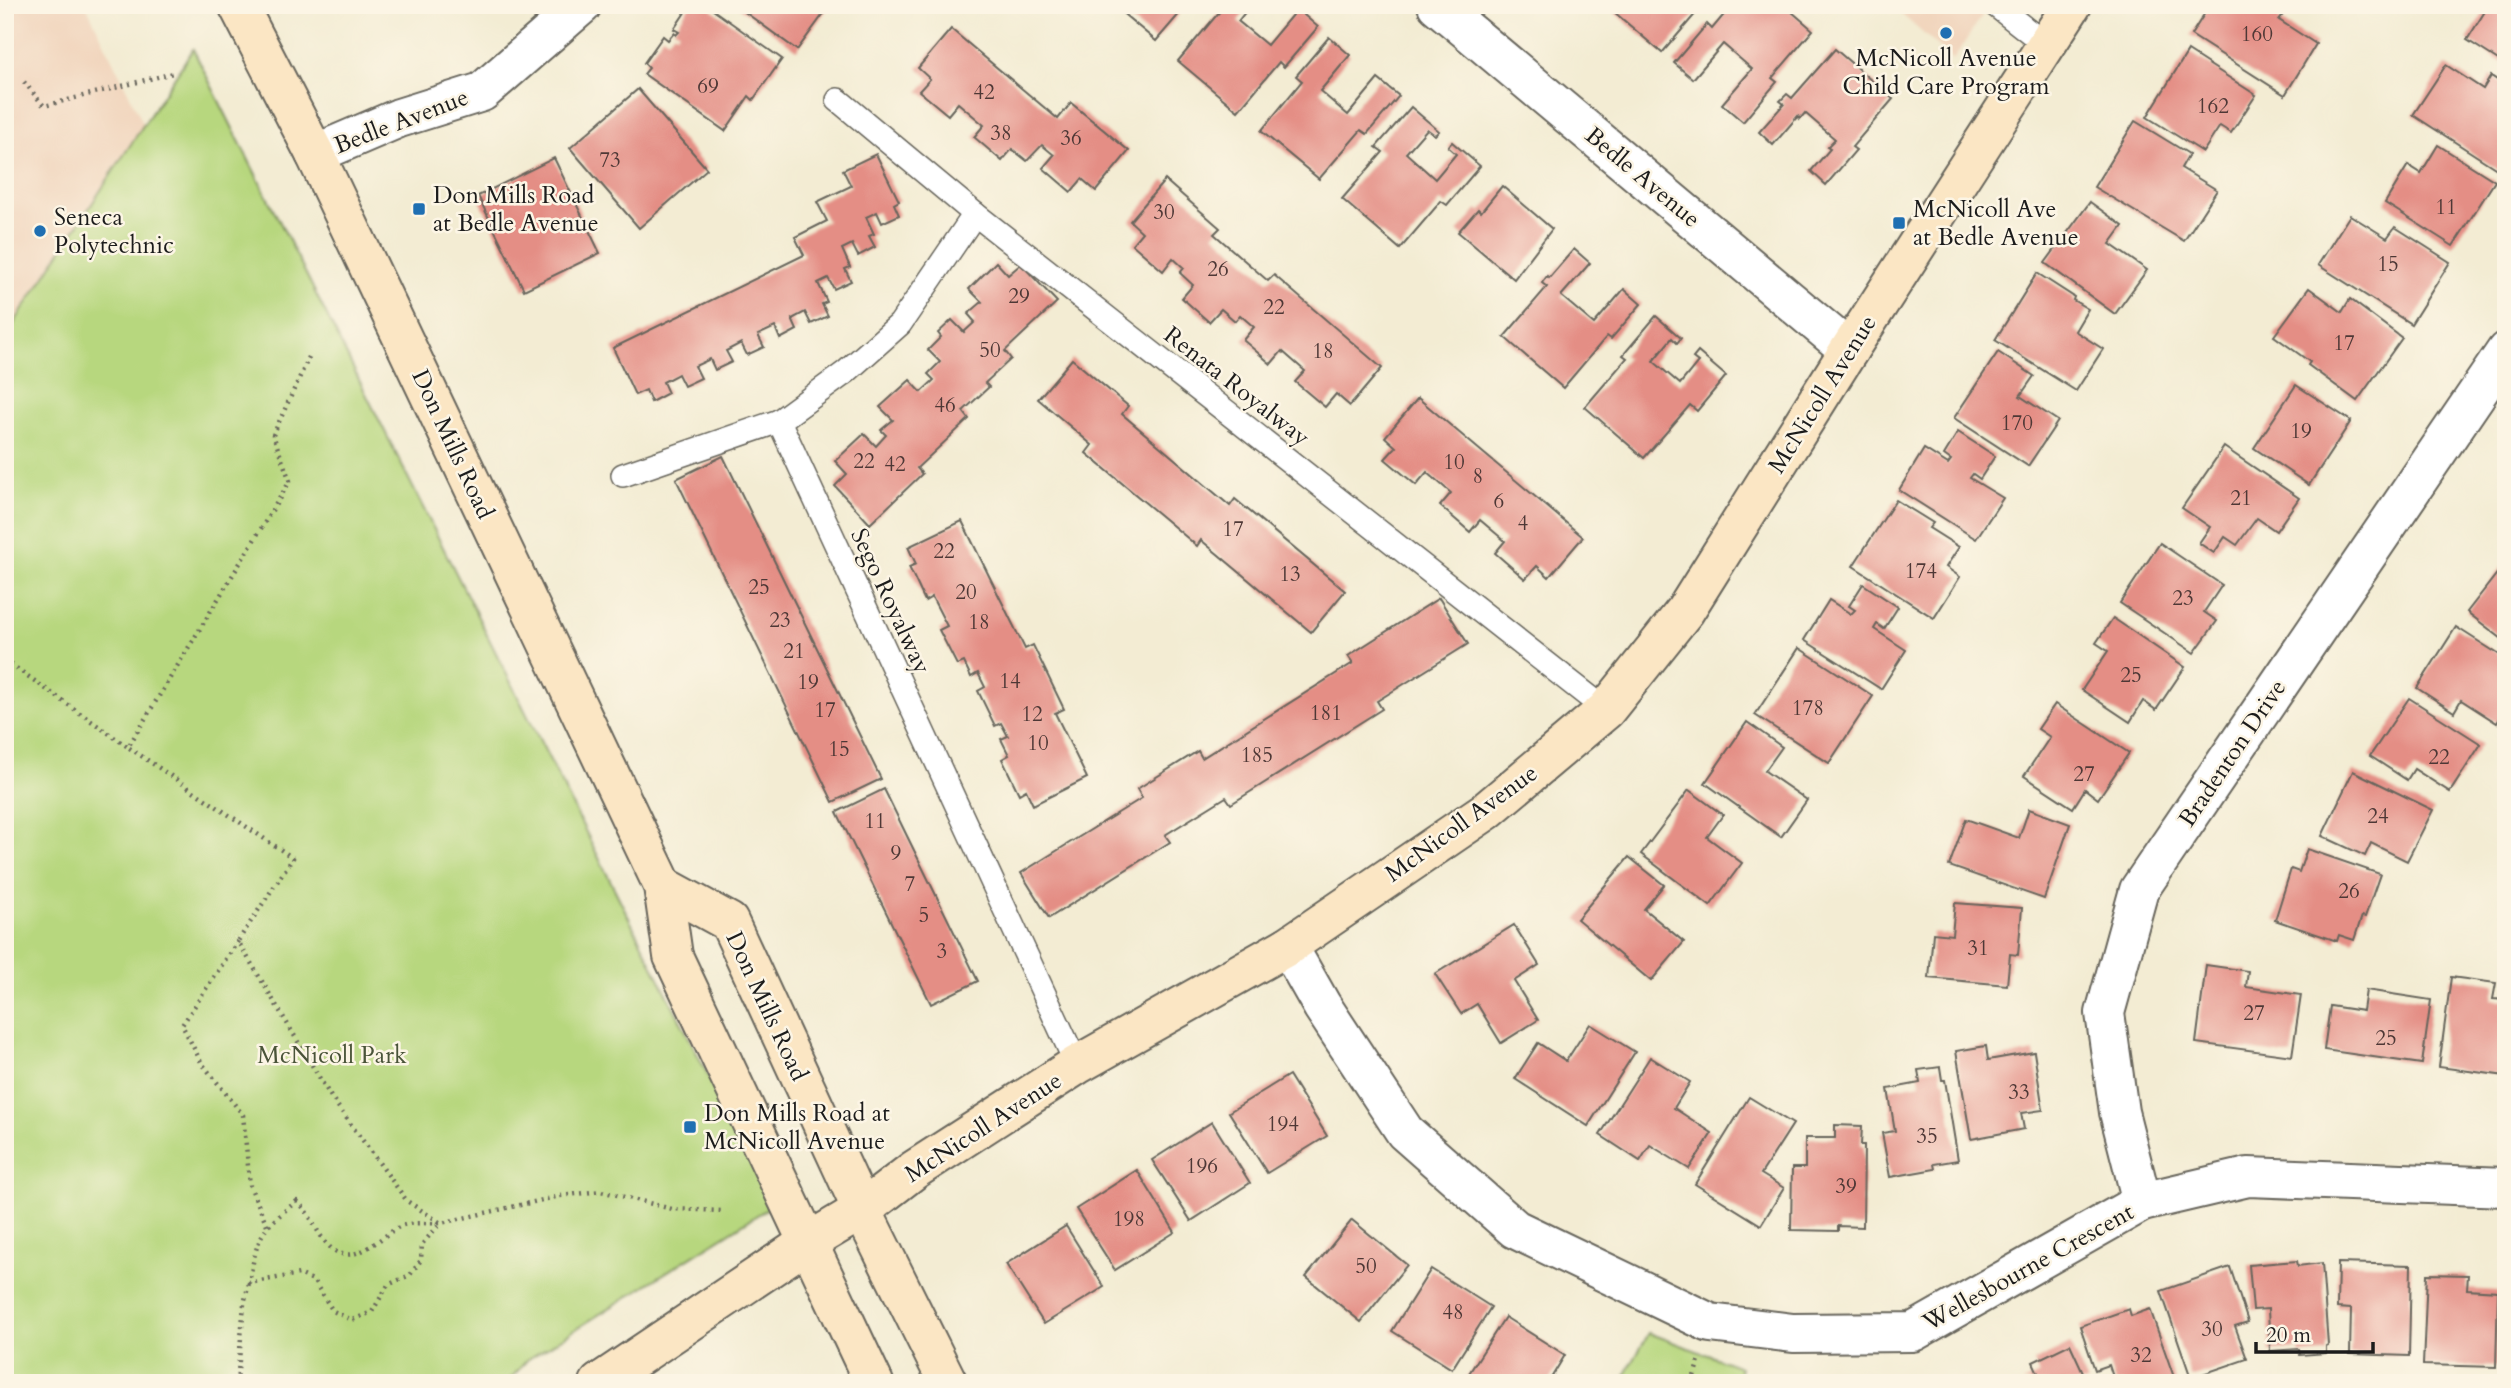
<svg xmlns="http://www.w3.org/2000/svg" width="2511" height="1388" font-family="Cardo,serif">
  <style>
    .built { fill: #f1d5bd }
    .green { fill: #b7d77e; stroke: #6a7a4d; stroke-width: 2 }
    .building { fill: #e48e85 }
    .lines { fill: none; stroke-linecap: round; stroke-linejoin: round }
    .lane-casing { stroke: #67655c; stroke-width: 26 }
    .street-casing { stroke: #67655c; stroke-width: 42 }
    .secondary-casing { stroke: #67655c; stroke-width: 42 }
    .path { stroke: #67655c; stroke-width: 4.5; stroke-dasharray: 2 5; stroke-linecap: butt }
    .lane { stroke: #fff; stroke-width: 23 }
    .street { stroke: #fff; stroke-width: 38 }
    .secondary { stroke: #fbe6c4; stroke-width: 38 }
    .poi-dot { fill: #1f6fb2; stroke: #fcf5e5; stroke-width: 2.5 }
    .labels { text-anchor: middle; stroke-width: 5; stroke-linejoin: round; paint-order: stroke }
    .number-label { font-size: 21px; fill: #4e3836 }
    .poi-label { font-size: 24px; fill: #1c1c1c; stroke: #fcf5e5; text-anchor: start }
    .street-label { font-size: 24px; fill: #1c1c1c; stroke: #fcf5e5 }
    .park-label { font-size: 24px; fill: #4a5439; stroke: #fcf5e5 }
  </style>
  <rect width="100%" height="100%" fill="#fcf5e5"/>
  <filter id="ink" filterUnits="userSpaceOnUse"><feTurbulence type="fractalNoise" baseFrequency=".0143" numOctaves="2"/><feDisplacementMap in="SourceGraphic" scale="14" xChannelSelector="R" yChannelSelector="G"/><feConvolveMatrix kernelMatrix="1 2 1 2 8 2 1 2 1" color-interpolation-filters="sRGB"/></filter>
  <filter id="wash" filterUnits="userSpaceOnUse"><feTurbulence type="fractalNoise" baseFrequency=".00686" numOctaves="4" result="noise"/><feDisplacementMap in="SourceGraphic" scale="28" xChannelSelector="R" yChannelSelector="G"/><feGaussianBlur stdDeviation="1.57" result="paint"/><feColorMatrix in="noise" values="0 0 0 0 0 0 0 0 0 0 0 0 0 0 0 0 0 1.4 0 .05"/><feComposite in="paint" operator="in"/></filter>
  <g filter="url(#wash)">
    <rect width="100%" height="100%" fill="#f3ecd3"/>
    <g class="built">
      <path d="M5,5H86L144,125L5,337Z"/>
      <path d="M1891,5H1989L1953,60Z"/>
    </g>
    <g class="green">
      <path d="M193,49L773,1205L527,1360L507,1383H5V337Z"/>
      <path d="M1649,1333L1740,1367L1736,1383H1621Z"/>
    </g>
    <g id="blocks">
      <g class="building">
        <path d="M690,5H706L782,59L753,100L749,96L725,131L644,74L649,68L644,63L663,36L668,40L674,33L676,35L679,32L674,29Z"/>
        <path d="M735,5H830L797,50Z"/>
        <path d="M1113,5H1187L1156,41Z"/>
        <path d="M1216,5H1251L1238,21L1267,45L1297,9L1318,27L1284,67L1279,62L1238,111L1178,61L1221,10Z"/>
        <path d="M1606,5H1703L1662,53Z"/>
        <path d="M1732,5H1784L1813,30L1772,78L1777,82L1743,122L1722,104L1752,69L1723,44L1693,79L1674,63L1707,24L1712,29Z"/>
        <path d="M2210,5H2282L2287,9L2279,20L2316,44L2285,95L2191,35Z"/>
        <path d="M2489,5H2506V65L2467,40Z"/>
        <path d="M951,29L1058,119L1071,103L1129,151L1096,191L1082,179L1071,192L1043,168L1054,155L1042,145L1027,161L1012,149L1002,161L974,137L984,125L958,103L948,115L919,91L930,79L918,68Z"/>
        <path d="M1329,37L1350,55L1320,91L1348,115L1378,79L1399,96L1367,134L1361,130L1319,179L1261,131L1302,81L1296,76Z"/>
        <path d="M1835,49L1893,99L1852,147L1856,150L1826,185L1811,171L1830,149L1827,147L1835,139L1805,113L1800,119L1798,116L1773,145L1759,132L1784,104L1780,101L1787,94L1792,98Z"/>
        <path d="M2188,51L2256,95L2231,133L2220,126L2203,152L2147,117Z"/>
        <path d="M2446,65L2483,89L2491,76L2506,86V175L2413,115Z"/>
        <path d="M638,89L707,169L639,228L570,148Z"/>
        <path d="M1411,107L1439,131L1435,135L1427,129L1406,153L1435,179L1456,154L1448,147L1452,142L1480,166L1447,205L1441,201L1400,249L1342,199L1383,152L1376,147Z"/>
        <path d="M2135,121L2189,154L2181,168L2217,190L2184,241L2094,187Z"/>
        <path d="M2438,145L2495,181L2453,246L2385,203L2408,165L2421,173Z"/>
        <path d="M876,154L899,201L894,204L899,215L882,223L877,212L866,217L874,234L869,236L875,247L858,256L852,244L842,249L850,267L845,269L851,281L834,289L828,278L818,283L827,302L822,304L828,316L811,324L805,312L792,319L797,330L780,339L775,327L758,335L764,347L747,355L741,343L726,351L732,362L715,370L710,359L695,366L701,378L684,386L678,374L663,382L668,393L651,402L646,390L635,395L613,348L804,255L795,237L827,221L817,202L851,186L843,170Z"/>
        <path d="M554,158L600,253L524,290L478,196Z"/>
        <path d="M1165,180L1220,228L1214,234L1268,281L1274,275L1382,368L1350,406L1336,394L1325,407L1295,382L1305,371L1282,351L1271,364L1243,340L1254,327L1240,315L1235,321L1221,309L1209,322L1182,298L1193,285L1180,273L1184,268L1173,258L1163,271L1132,244L1142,232L1130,221Z"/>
        <path d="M1502,186L1552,229L1514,279L1458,232L1478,209L1481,212Z"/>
        <path d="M2090,202L2123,226L2110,244L2147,270L2115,314L2045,263Z"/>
        <path d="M2350,215L2387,238L2395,227L2450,262L2411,324L2318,265Z"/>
        <path d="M1574,249L1590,263L1561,296L1594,324L1624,289L1641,304L1611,339L1607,336L1563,388L1504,337L1547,287L1542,283L1547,276L1549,278Z"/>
        <path d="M996,262L1008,275L1021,264L1057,302L1005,351L1011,359L985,383L989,387L963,411L969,419L917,468L922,474L870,524L835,486L847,474L835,461L864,434L876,446L886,435L881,430L893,420L880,407L910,380L921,392L934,380L928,374L940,362L928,350L941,337L938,333L952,320L964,332L975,322L968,314L982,302L969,289Z"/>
        <path d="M2037,273L2074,297L2073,300L2088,309L2075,331L2103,349L2076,391L1995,340Z"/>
        <path d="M2309,288L2342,312L2350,299L2402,338L2357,401L2308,365L2310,362L2274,336Z"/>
        <path d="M1656,316L1681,338L1677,343L1672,338L1653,361L1680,384L1698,362L1693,358L1698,352L1726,376L1697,411L1690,405L1644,458L1585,407L1627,358L1623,355Z"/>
        <path d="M1998,352L2034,376L2020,396L2058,421L2028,466L1954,418Z"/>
        <path d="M1072,359L1128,406L1122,414L1230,506L1235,499L1345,591L1311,632L1201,540L1197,546L1086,453L1092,445L1038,399Z"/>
        <path d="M2296,385L2351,421L2309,485L2254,448Z"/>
        <path d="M1418,398L1583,537L1549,577L1537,566L1525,579L1495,553L1505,541L1480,520L1470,532L1440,506L1451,493L1427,472L1416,485L1385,459L1396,447L1385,437Z"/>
        <path d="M1958,432L1995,456L1980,479L1973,474L1970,478L2003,498L1976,539L1899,490L1924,449L1948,464L1951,460L1944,455Z"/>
        <path d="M2224,447L2299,498L2276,531L2257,518L2237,545L2225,537L2214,553L2199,543L2210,527L2182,508Z"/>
        <path d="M723,456L881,779L833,802L676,479Z"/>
        <path d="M1896,500L1933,523L1929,528L1959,547L1946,567L1960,577L1934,618L1853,566Z"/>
        <path d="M962,521L1025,649L1033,645L1064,709L1055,713L1087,778L1033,805L1026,790L1019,794L1002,759L1009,755L1001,739L1008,736L1001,723L995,726L978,691L985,687L978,673L971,677L964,662L957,665L939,630L947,626L932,597L925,601L909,567L916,564L908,547Z"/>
        <path d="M2160,543L2222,585L2204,612L2217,621L2194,653L2120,603Z"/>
        <path d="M2506,562V642L2467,612Z"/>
        <path d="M1863,584L1898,607L1884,629L1877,624L1874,629L1906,650L1881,689L1804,640L1829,600L1851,614L1855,610L1849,606Z"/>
        <path d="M1439,598L1468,644L1377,701L1382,709L1231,804L1226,797L1165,835L1170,842L1049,918L1021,873L1142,798L1137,789L1198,751L1202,758L1353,663L1348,656Z"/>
        <path d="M2113,618L2185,667L2156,710L2143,701L2130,722L2082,690L2108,651L2096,643Z"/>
        <path d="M2456,627L2506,659V708L2497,723L2461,700L2454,712L2417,688Z"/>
        <path d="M1799,648L1873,696L1829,763L1755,715Z"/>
        <path d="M2409,698L2481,744L2450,792L2414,769L2407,780L2370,756Z"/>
        <path d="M2055,704L2129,753L2098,799L2085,789L2073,808L2024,776L2050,737L2038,729Z"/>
        <path d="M1747,722L1782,747L1765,771L1807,800L1781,837L1705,783Z"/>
        <path d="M2353,771L2433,810L2407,861L2371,843L2365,856L2322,836Z"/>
        <path d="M884,789L978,981L931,1004L837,812Z"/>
        <path d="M1689,790L1723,815L1707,837L1742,863L1710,906L1641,854Z"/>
        <path d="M2029,809L2070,824L2044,899L1949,866L1966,819L2019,838Z"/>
        <path d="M2307,849L2380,874L2365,917L2362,916L2354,940L2339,935L2337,941L2275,920L2291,869L2299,872Z"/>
        <path d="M1629,857L1664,885L1644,909L1684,942L1651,981L1577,919Z"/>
        <path d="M1955,903L2022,908L2018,955L2010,954L2007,985L1929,978L1933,933L1952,935Z"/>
        <path d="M1514,925L1539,965L1514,981L1538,1020L1501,1043L1477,1004L1461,1014L1435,974Z"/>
        <path d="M2206,965L2248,971L2246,987L2301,995L2292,1056L2196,1043Z"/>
        <path d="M2451,977L2496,983L2493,999L2506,1000V1076L2439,1067Z"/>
        <path d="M2366,990L2431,1000L2422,1064L2324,1050L2330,1006L2363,1011Z"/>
        <path d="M1590,1024L1635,1052L1588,1126L1515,1079L1538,1043L1566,1061Z"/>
        <path d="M1986,1046L1988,1060L2034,1052L2043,1110L2021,1113L2024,1129L1971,1139L1956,1051Z"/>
        <path d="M1650,1057L1690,1082L1674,1108L1712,1133L1689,1169L1650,1145L1640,1161L1600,1135Z"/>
        <path d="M1940,1067L1942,1080H1945L1958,1160L1934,1164L1935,1169L1890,1177L1882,1133L1895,1131L1888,1089L1920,1083L1918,1070Z"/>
        <path d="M1289,1075L1327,1136L1267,1173L1229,1112Z"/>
        <path d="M1749,1097L1793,1124L1761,1174L1784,1188L1761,1225L1695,1184Z"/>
        <path d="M1212,1122L1250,1183L1191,1221L1152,1160Z"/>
        <path d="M1835,1125L1862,1126L1861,1145H1864L1863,1227L1838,1226V1231L1791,1230L1792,1168H1805V1138H1835Z"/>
        <path d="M1137,1170L1175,1232L1115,1270L1076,1209Z"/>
        <path d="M1352,1220L1407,1265L1361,1322L1306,1277Z"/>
        <path d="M1066,1226L1104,1287L1044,1324L1006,1264Z"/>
        <path d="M2297,1261L2298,1266L2322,1263L2328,1345L2326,1346V1353L2300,1355L2299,1349L2270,1351L2268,1309L2253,1310L2249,1265Z"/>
        <path d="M2338,1263L2411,1265L2409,1356L2350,1354L2351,1309L2337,1308Z"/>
        <path d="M2230,1267L2248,1322L2235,1326L2247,1359L2191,1378L2161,1291Z"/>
        <path d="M1431,1269L1491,1307L1452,1369L1392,1331Z"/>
        <path d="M2427,1274L2468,1275L2467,1289L2498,1291L2496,1367L2423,1365Z"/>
        <path d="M2129,1309L2131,1316L2150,1309L2176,1383H2115L2109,1365L2095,1370L2080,1326Z"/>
        <path d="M1505,1317L1565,1355L1548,1383H1474L1466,1378Z"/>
        <path d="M2070,1344L2088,1383H2023L2039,1375L2033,1362Z"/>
      </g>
    </g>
  </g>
  <g filter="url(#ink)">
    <use href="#blocks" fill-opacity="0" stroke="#67655c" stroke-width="2"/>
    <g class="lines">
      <g class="lane-casing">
        <g id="lane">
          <path d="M1995,5L2046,45"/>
          <path d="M838,100L975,214L1606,710"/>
          <path d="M975,214L900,324L846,372L779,421L1077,1065"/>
          <path d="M623,475L779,421"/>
        </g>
      </g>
      <g class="street-casing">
        <g id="street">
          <path d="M1437,5L1849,350"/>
          <path d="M315,154L399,118L482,92L582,5"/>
          <path d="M1288,946L1322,1006L1405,1132L1515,1229L1710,1323L1793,1333L1913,1332L2142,1202L2248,1177L2506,1187"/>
          <path d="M2142,1202L2119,1112L2105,1013L2139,890L2506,351"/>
        </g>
      </g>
      <g class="secondary-casing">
        <g id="secondary">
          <path d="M238,5L315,154L663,886L673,956L874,1383"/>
          <path d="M663,886L729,922L862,1210L948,1383"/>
          <path d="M599,1383L807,1243L862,1210L914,1170L1077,1065L1288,946L1486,811L1606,710L1685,611L1849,350L2072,5"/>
        </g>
      </g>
      <g class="path">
        <path d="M24,82L44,106L173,73"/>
        <path d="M309,357L273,435L290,481L128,747L293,858L238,941L331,1097L407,1201L441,1223L560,1196L601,1191L672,1209L723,1211"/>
        <path d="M5,660L128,747"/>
        <path d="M238,941L182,1025L201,1062L243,1115L250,1186L267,1225"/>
        <path d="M297,1201C312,1215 315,1231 328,1245C351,1271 379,1237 399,1227C409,1221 429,1224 441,1223L422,1244L421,1260L410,1275L388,1285L372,1312L352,1320L333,1311L313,1280L299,1274L249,1283C258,1235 259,1231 297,1201Z"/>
        <path d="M237,1383L244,1304L249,1283"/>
        <path d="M1692,1383L1699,1360"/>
      </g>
      <use href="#lane" class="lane"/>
      <use href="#street" class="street"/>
      <use href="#secondary" class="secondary"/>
    </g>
  </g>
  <g class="poi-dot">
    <circle cx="1946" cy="33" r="7"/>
    <rect x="412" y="202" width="14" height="14" rx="3.5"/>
    <rect x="1892" y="216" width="14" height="14" rx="3.5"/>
    <circle cx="40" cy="231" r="7"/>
    <rect x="683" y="1120" width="14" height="14" rx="3.5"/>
  </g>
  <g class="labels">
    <g class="number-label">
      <text x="2257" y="41">160</text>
      <text x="708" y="93">69</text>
      <text x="984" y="99">42</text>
      <text x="2213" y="113">162</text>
      <text x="1001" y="140">38</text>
      <text x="1071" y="145">36</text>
      <text x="610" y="167">73</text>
      <text x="2446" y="214">11</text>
      <text x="1164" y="219">30</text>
      <text x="2388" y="271">15</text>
      <text x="1218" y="276">26</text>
      <text x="1019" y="303">29</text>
      <text x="1274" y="314">22</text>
      <text x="2344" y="350">17</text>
      <text x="990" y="357">50</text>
      <text x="1323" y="358">18</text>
      <text x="945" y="412">46</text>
      <text x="2017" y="430">170</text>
      <text x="2301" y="438">19</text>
      <text x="864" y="468">22</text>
      <text x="1454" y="469">10</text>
      <text x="895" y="471">42</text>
      <text x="1478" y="483">8</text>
      <text x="2241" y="505">21</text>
      <text x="1499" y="508">6</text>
      <text x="1523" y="530">4</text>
      <text x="1233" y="536">17</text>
      <text x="944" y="558">22</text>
      <text x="1921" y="578">174</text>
      <text x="1290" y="581">13</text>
      <text x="759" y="594">25</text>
      <text x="966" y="599">20</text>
      <text x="2183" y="605">23</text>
      <text x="780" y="627">23</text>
      <text x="979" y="629">18</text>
      <text x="794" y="658">21</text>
      <text x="2131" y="682">25</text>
      <text x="1010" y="688">14</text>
      <text x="808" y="689">19</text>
      <text x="1808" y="715">178</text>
      <text x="825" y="717">17</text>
      <text x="1326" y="720">181</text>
      <text x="1032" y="721">12</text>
      <text x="1038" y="750">10</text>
      <text x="839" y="756">15</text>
      <text x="1257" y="762">185</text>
      <text x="2439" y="764">22</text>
      <text x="2084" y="781">27</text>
      <text x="2378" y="823">24</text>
      <text x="875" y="828">11</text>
      <text x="896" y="860">9</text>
      <text x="910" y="891">7</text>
      <text x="2349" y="898">26</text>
      <text x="924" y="922">5</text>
      <text x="1978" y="955">31</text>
      <text x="942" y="958">3</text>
      <text x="2254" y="1020">27</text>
      <text x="2386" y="1045">25</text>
      <text x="2019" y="1099">33</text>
      <text x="1283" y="1131">194</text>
      <text x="1927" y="1143">35</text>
      <text x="1202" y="1173">196</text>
      <text x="1846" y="1193">39</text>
      <text x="1129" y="1226">198</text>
      <text x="1366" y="1273">50</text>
      <text x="1453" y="1319">48</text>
      <text x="2212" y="1336">30</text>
      <text x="2141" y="1362">32</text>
    </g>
    <g class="poi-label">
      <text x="1946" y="66" text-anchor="middle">McNicoll Avenue<tspan x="1946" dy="28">Child Care Program</tspan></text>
      <text x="433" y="203">Don Mills Road<tspan x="433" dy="28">at Bedle Avenue</tspan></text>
      <text x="1913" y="217">McNicoll Ave<tspan x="1913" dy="28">at Bedle Avenue</tspan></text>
      <text x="54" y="225">Seneca<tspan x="54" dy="28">Polytechnic</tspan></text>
      <text x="704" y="1121">Don Mills Road at<tspan x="704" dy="28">McNicoll Avenue</tspan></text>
    </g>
    <g class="street-label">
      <text transform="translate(401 121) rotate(-21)" y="8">Bedle Avenue</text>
      <text transform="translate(1643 177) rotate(40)" y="8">Bedle Avenue</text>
      <text transform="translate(1237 386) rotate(38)" y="8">Renata Royalway</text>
      <text transform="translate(1822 394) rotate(-58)" y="8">McNicoll Avenue</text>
      <text transform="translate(453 444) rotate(65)" y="8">Don Mills Road</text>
      <text transform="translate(891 601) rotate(65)" y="8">Sego Royalway</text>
      <text transform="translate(2232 753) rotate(-56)" y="8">Bradenton Drive</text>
      <text transform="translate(1461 823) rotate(-36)" y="8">McNicoll Avenue</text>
      <text transform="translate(767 1006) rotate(65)" y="8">Don Mills Road</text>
      <text transform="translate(983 1127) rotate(-33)" y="8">McNicoll Avenue</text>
      <text transform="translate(2028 1267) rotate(-29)" y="8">Wellesbourne Crescent</text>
    </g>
    <g class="park-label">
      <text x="332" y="1063">McNicoll Park</text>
    </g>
  </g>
  <rect width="2511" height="1388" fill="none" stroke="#fcf5e5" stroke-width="28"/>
  <path d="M2256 1342v10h117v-10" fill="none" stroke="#1c1c1c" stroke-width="3.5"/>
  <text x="2266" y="1342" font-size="21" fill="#1c1c1c" stroke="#fcf5e5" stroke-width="5" paint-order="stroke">20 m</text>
</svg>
